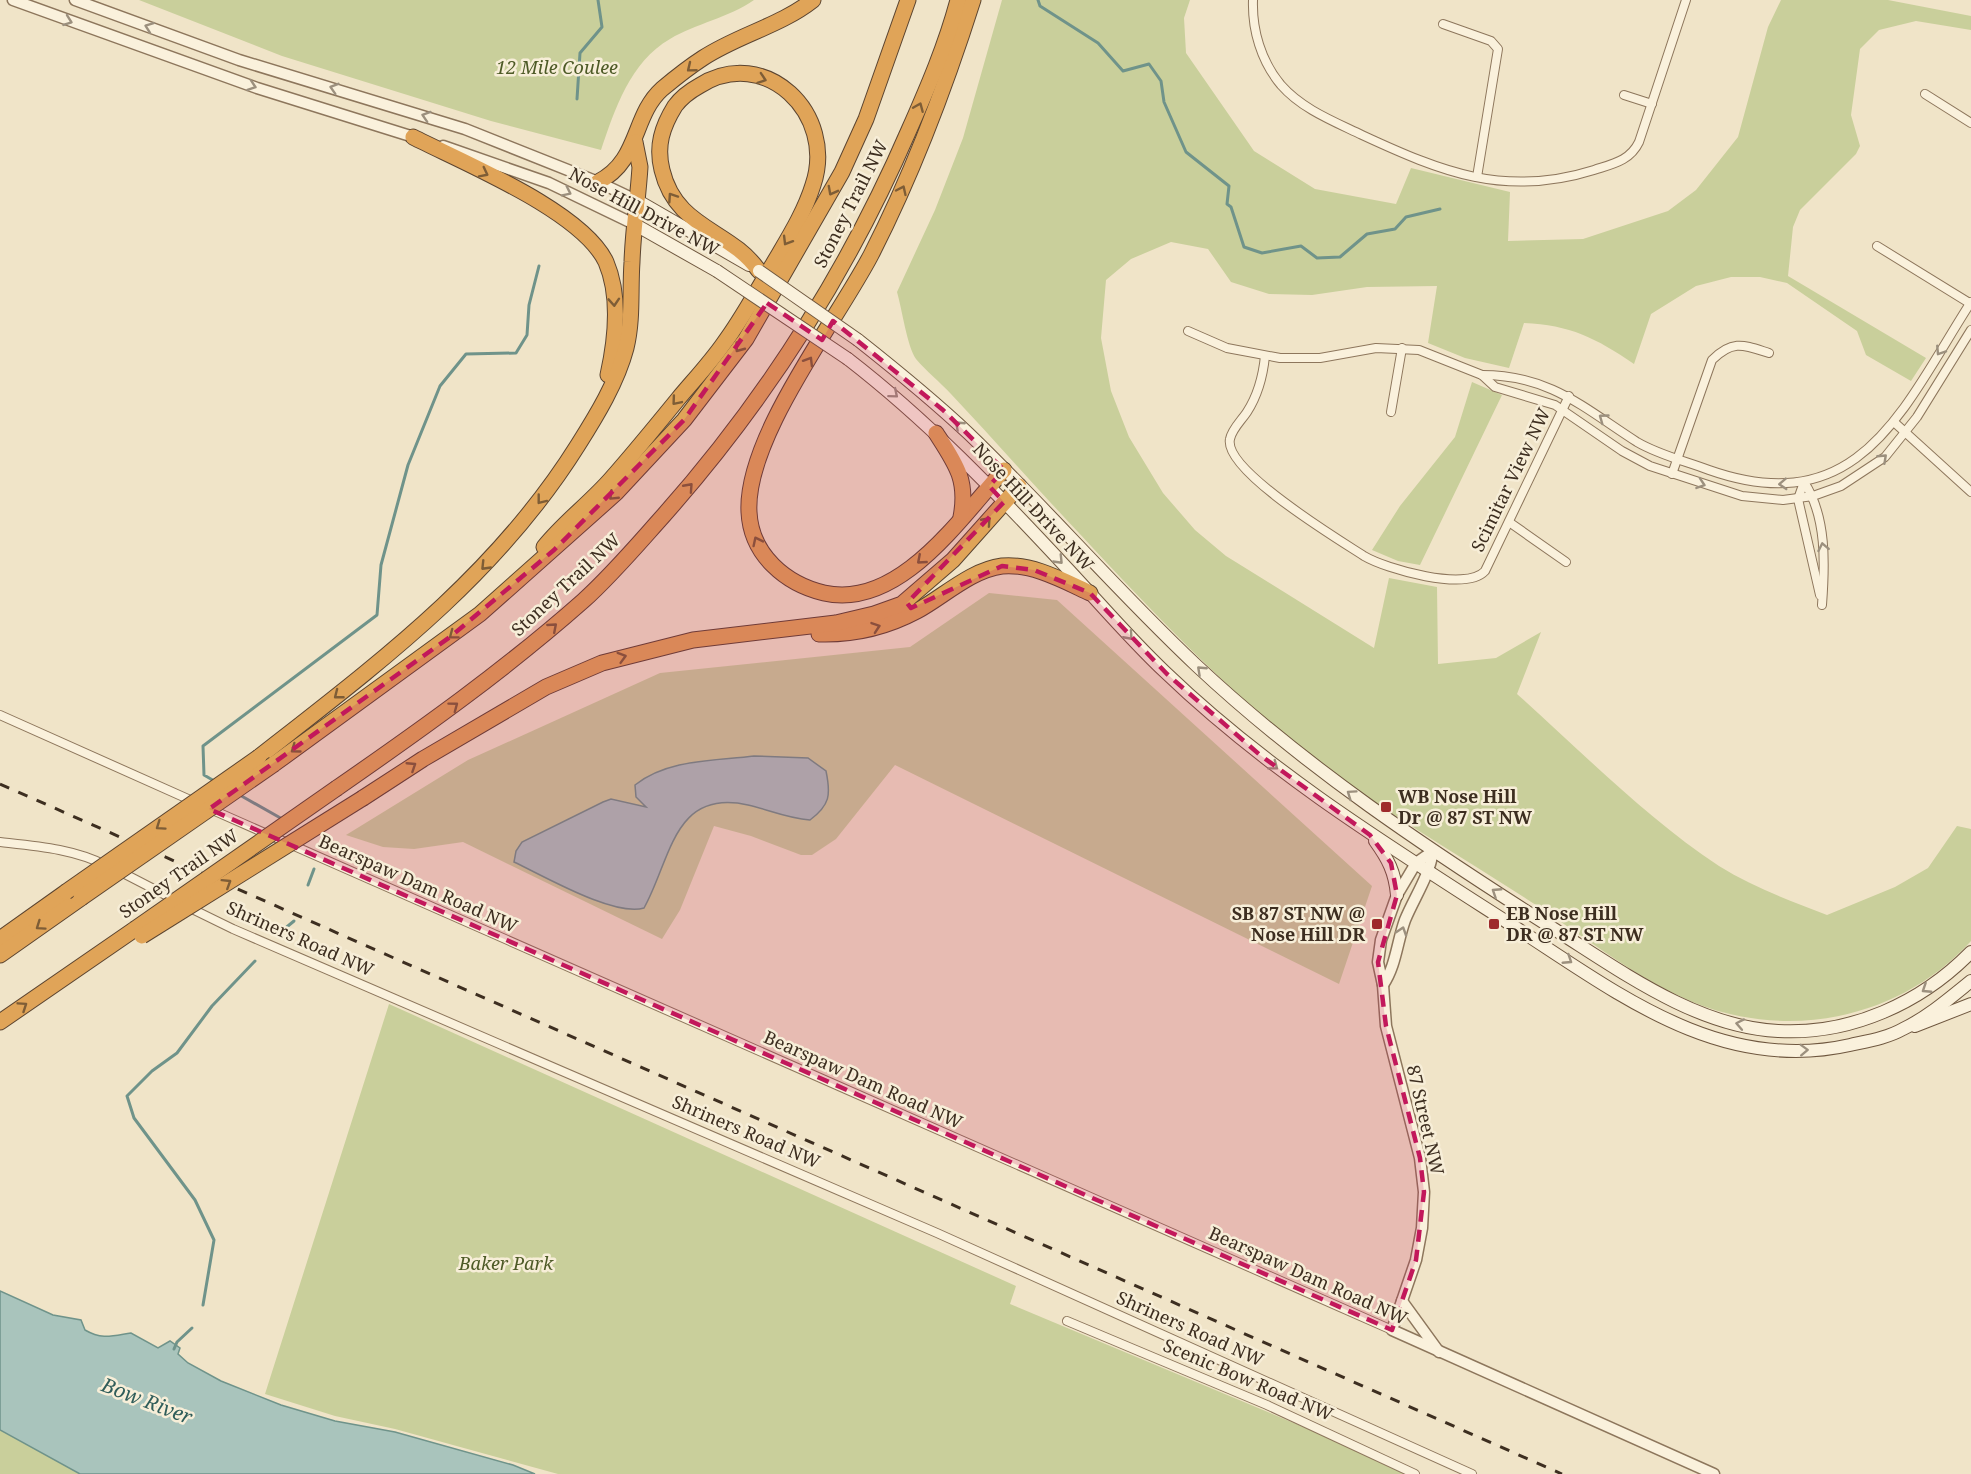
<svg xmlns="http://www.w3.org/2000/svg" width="1971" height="1474" font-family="'Noto Serif',serif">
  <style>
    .green { fill: #c9cf9b }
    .water { fill: #a9c4bc; stroke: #6f938a; stroke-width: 1.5 }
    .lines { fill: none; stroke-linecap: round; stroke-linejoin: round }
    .stream { stroke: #6f938a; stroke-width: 3 }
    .minor-casing { stroke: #8d765c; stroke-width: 10 }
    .tertiary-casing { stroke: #8d765c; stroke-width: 13 }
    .secondary-casing { stroke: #6f573f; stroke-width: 14 }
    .motorway-casing { stroke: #5b4430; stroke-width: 17 }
    .minor { stroke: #faf1dc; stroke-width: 8 }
    .tertiary { stroke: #faf1dc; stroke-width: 10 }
    .secondary { stroke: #faf1dc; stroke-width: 12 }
    .motorway { stroke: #e0a458; stroke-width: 15 }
    .rail { stroke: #3d2e20; stroke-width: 3; stroke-dasharray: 10 10; stroke-linecap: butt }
    .secondary-bridge-casing { stroke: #6f573f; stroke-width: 14; stroke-linecap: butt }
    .motorway-bridge-casing { stroke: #5b4430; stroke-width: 17; stroke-linecap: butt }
    .secondary-bridge { stroke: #faf1dc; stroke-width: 12 }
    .motorway-bridge { stroke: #e0a458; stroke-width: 15 }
    .oneway { stroke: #9c907e }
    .oneway2 { stroke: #7e5d36 }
    .marked { fill: #c2185b; fill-opacity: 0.2; stroke: #c2185b; stroke-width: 4.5; stroke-dasharray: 12 8; stroke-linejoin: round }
    .poi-dot { fill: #9e2a2b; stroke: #f7eed8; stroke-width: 2 }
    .labels { text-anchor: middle; stroke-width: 5; stroke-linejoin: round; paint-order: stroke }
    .park-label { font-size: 18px; font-style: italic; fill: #4d5a26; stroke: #f7eed8 }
    .street-label { font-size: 18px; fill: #3d2e20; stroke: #f7eed8 }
    .poi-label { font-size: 18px; font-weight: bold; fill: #3d2e20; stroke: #f7eed8; text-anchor: start }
    .water-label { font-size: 20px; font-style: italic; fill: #2f5d5a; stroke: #f7eed8 }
  </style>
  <rect width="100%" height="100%" fill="#f0e4c8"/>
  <g class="green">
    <path d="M139,0H754C728,18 697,23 670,39C630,62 615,109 601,150L491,121L282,56Z"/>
    <path d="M1002,0H1190L1184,18L1186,53L1254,151L1315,189L1396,204L1411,168L1510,192L1508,241L1583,239L1668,211L1696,190L1738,137L1768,27L1781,0H1888L1971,16V30L1916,21L1879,30L1860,49L1851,115L1860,146L1856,154L1800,210L1793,227L1788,276L1926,358L1911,381L1866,355L1857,331L1787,283L1760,277H1731L1696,286L1651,314L1634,364C1596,338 1570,325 1524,323L1509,368L1465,358L1428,343L1437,286L1367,287L1312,295L1269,294L1231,282L1208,249L1171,242L1131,259L1106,280L1101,338L1111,391L1129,437L1163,493L1195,530L1226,556L1374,648L1389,578L1437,587L1438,664L1496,658L1541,632L1517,694C1582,752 1646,818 1719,866C1753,887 1790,901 1827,915L1895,887L1928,868L1957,826L1971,829V941C1910,1008 1818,1035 1730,1014C1662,999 1594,943 1536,905C1464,858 1389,815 1320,763C1219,686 1137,595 1050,502C1017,466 984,429 951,394C940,382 926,371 916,359C907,346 902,309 897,292L935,210L963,138Z"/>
    <path d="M1472,382L1502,395L1420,565L1398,561L1372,550L1400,506L1455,437Z"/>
    <path d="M989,593L1057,600L1372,886L1339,984L895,765L836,839L812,855H801L751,836L714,826L680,910L662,939L463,842L414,849L383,847L346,835L468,760L660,673L910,647Z"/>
    <path d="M389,1004L1016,1286L1010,1304L1351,1447L1406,1474H558L395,1429L335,1416L265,1394Z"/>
    <path d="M0,1430L80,1474H0Z"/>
  </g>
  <g class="water">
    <path d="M754,756L808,758L826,771C831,795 830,805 810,820C786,818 770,810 748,805C673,788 671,860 644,908C614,917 544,876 514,862L516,851L522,842L603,802L611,799L646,807L636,797L635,785C668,759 714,761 754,756Z"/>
    <path d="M0,1291L53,1315L81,1320L85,1330C102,1340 112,1336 131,1333L158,1348L170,1341L180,1348L178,1354L188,1363L221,1381L281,1405L335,1421L395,1432L513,1465L535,1474H80L0,1430Z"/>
  </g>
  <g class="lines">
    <g class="stream">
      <path d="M1038,0L1040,6L1098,43L1123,71L1149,64L1161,81L1164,102L1186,152L1229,186L1227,204L1231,207L1244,247L1262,253L1301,246L1317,258L1340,257L1367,234L1395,229L1406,217L1440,209"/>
      <path d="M577,99L580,53L602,27L598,0"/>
      <path d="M216,782L204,775L203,746L377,615L381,565L408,465L440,386L466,354L516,353L527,335L529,305L539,266"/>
      <path d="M238,794L284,820"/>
      <path d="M308,885L314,869"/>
      <path d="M277,935L294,921"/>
      <path d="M203,1305L214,1240L195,1200L134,1118L127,1096L152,1071L177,1053L212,1006L255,961"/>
      <path d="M174,1349L177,1342L192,1328"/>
    </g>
    <g class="minor-casing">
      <g id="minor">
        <path d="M1253,0C1252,30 1261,61 1281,85C1302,109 1333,121 1362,135C1442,172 1505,198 1594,170C1612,164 1630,161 1639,142L1686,0"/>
        <path d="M1443,24L1491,41L1498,49L1477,177"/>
        <path d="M1925,94L1971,123"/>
        <path d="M1624,95L1652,104"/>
        <path d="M1877,246L1971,304"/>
        <path d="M1188,331L1227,348L1280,358H1320L1376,348L1419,350L1482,375L1495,387L1555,405L1622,451L1650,466L1742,496L1783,500L1813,496L1841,486L1885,457L1917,417L1971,330"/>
        <path d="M1265,356C1263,376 1258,395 1247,412C1241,421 1232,429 1230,439C1223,470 1338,539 1364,556C1386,569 1466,592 1485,571L1569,396"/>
        <path d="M1482,375C1550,375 1584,408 1637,442C1659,455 1685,461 1709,470C1860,523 1903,408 1971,302"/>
        <path d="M1391,412L1402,348"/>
        <path d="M1895,423L1971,492"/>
        <path d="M1672,474L1712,360C1733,339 1744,345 1769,353"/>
        <path d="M1804,482C1827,517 1825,565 1822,605"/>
        <path d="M1804,482L1798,499L1820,595"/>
        <path d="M1509,522L1566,562"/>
        <path d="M0,715L197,803"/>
        <path d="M208,808L1392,1330"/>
        <path d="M0,842C36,846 75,849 107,866"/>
        <path d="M119,871L177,901"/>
        <path d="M188,907L233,929L937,1233L1472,1474"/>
        <path d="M1067,1321L1267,1405L1415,1474"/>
      </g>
    </g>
    <g class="tertiary-casing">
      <g id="tertiary">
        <path d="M13,0L257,88L420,139"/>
        <path d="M75,0L239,60L465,129L598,182L638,201"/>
        <path d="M443,146L549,183L634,224"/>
        <path d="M1433,851L1416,863L1397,895L1381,940L1378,962L1383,985L1386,1026L1420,1158L1424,1192L1422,1228L1416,1260L1392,1330L1714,1474"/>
        <path d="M1383,985C1396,966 1397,942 1405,920C1415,896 1429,877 1433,851"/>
        <path d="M1402,1301L1439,1352"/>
      </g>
    </g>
    <g class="secondary-casing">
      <g id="secondary">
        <path d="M638,201L749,265"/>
        <path d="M634,224L717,271"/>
        <path d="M858,340C896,370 934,401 969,434C1047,509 1118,592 1197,666C1306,768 1428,849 1554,929C1621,971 1696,1027 1778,1031C1851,1035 1921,1003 1971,952"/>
        <path d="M848,359C927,420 996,492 1064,565C1098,601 1129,638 1165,672C1268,771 1387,845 1507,922C1612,989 1717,1075 1850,1045C1868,1041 1887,1038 1903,1029C1928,1017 1950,998 1971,981"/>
        <path d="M1375,841C1388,859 1395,872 1397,895"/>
        <path d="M1915,1026L1971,1004"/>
      </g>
    </g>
    <g class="motorway-casing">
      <g id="motorway">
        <path d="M973,0C945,88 913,173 871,255C836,322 745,438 749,512C751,555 786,584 824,593C899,610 960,518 1004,470"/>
        <path d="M413,137C464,163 582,211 606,262C621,297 616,339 608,375"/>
        <path d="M598,182C640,161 632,116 662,89C674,79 689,67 703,58C738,35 780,26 813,0"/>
        <path d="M936,433C956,464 968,480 961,517"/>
        <path d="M544,547C564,522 590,503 611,479C634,453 656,426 678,399C693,381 710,363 724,343C742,319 756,292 772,266C787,240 804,214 813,185C837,114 765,44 699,86C690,91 681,98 675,106C662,127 656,146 662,170C676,229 730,229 759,271"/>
        <path d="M819,634C852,635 887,627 917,611C943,597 971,570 1002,566C1032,563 1064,581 1090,593"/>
        <path d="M259,757C379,663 496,576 578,445C597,415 617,382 626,348C633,320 630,290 632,262C633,230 638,199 640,167L635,142"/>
        <path d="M274,764L480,614L616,493L684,420L746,339L842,172L866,119L908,0"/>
        <path d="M337,788C422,729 505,670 583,601C612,575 638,544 664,515C766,400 848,271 909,130C928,87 946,45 958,0"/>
        <path d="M363,798L423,759L546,687L602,663L693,640L836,623L874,614L902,604L953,560L1019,486"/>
        <path d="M0,939L66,892"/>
        <path d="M0,955L81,898"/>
        <path d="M0,1022L135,929"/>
      </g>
    </g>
    <use href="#minor" class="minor"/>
    <use href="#tertiary" class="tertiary"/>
    <use href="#secondary" class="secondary"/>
    <use href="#motorway" class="motorway"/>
    <path class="rail" d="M0,784L1562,1474"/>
    <g class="secondary-bridge-casing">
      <g id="secondary-bridge">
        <path d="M717,271L848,359"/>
        <path d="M759,271L858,340"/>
      </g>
    </g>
    <g class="motorway-bridge-casing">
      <g id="motorway-bridge">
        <path d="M66,892L259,757"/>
        <path d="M81,898L274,764"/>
        <path d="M135,929L337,788"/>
        <path d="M142,936L363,798"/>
      </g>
    </g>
    <use href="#secondary-bridge" class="secondary-bridge"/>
    <use href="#motorway-bridge" class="motorway-bridge"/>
  </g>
  <defs><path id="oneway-chevron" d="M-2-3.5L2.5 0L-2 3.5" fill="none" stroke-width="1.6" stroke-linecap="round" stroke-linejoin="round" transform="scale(1.5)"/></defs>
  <g class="oneway">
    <use href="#oneway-chevron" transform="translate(68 21) rotate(20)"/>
    <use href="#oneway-chevron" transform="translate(149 27) rotate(-160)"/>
    <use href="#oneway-chevron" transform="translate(252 86) rotate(19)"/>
    <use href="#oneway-chevron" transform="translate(334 88) rotate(-163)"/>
    <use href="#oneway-chevron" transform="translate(426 116) rotate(-162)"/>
    <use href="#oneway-chevron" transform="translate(567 192) rotate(26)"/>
    <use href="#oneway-chevron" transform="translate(1940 351) rotate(123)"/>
    <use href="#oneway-chevron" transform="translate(894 394) rotate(40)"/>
    <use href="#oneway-chevron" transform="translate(1603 418) rotate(-144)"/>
    <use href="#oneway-chevron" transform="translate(959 425) rotate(-137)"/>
    <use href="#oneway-chevron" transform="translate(1883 458) rotate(-43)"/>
    <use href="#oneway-chevron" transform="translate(1701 484) rotate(19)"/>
    <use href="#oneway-chevron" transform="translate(1783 484) rotate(177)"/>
    <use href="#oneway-chevron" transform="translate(1823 547) rotate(-101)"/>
    <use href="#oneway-chevron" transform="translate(1059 560) rotate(46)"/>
    <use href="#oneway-chevron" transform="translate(1129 636) rotate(48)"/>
    <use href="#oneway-chevron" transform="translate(1201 670) rotate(-137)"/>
    <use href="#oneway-chevron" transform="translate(1274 766) rotate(37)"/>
    <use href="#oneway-chevron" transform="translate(1351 794) rotate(-145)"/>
    <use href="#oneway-chevron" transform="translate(1496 892) rotate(-147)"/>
    <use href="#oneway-chevron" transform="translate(1402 931) rotate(-72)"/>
    <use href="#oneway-chevron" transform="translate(1568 960) rotate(33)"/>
    <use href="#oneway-chevron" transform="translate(1926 989) rotate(147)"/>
    <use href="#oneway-chevron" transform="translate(1740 1024) rotate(-169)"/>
    <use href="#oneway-chevron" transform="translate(1804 1050) rotate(-2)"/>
  </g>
  <g class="oneway2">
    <use href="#oneway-chevron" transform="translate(691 68) rotate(141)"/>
    <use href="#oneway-chevron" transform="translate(762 79) rotate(19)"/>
    <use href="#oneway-chevron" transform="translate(919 107) rotate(-67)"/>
    <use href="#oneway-chevron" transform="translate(484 173) rotate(27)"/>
    <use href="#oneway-chevron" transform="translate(902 190) rotate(-65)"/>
    <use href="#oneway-chevron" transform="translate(832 191) rotate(118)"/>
    <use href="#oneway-chevron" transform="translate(672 197) rotate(-124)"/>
    <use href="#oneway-chevron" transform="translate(787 241) rotate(121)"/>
    <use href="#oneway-chevron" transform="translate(614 302) rotate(86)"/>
    <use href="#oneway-chevron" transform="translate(739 348) rotate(127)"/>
    <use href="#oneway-chevron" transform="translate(809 361) rotate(-59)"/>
    <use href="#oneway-chevron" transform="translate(676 401) rotate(130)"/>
    <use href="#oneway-chevron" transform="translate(689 487) rotate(-48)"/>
    <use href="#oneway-chevron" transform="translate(613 496) rotate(136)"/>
    <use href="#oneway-chevron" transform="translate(541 500) rotate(128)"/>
    <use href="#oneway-chevron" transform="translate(987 521) rotate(-48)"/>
    <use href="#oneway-chevron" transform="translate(757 541) rotate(-116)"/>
    <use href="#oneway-chevron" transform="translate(921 560) rotate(139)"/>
    <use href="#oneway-chevron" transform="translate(485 566) rotate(134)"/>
    <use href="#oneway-chevron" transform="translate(553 627) rotate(-41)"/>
    <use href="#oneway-chevron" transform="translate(876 627) rotate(-19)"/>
    <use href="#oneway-chevron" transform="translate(453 635) rotate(143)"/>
    <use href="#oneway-chevron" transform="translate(622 657) rotate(-16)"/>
    <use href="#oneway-chevron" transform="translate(338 695) rotate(142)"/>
    <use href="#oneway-chevron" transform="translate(454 706) rotate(-37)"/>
    <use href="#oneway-chevron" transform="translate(295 749) rotate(144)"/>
    <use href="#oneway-chevron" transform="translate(412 766) rotate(-33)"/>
    <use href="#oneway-chevron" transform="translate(160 826) rotate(145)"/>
    <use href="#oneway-chevron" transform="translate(227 883) rotate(-32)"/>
    <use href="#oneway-chevron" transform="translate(40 926) rotate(145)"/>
    <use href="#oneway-chevron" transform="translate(23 1006) rotate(-34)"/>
  </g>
  <path class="marked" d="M767,303L822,340L833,321L943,410L1004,470L989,486L1004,502L907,603L911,608L1002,566L1034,570L1090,593L1167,674L1260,755L1370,835L1391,863L1397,895L1378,962L1386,1026L1420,1158L1424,1192L1416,1260L1392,1330L209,809L450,637L554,550L684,420Z"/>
  <g class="poi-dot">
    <rect x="1380" y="801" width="12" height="12" rx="3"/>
    <rect x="1371" y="918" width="12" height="12" rx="3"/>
    <rect x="1488" y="918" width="12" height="12" rx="3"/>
  </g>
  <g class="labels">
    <g class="park-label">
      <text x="557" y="74">12 Mile Coulee</text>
      <text x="506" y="1270">Baker Park</text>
    </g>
    <g class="street-label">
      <text transform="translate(851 204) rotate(-63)" y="6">Stoney Trail NW</text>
      <text transform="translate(644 212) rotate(28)" y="6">Nose Hill Drive NW</text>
      <text transform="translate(1511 480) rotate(-64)" y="6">Scimitar View NW</text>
      <text transform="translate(1033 507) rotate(47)" y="6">Nose Hill Drive NW</text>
      <text transform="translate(566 585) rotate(-43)" y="6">Stoney Trail NW</text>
      <text transform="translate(179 874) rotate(-35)" y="6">Stoney Trail NW</text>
      <text transform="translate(418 884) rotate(24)" y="6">Bearspaw Dam Road NW</text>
      <text transform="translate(300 939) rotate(24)" y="6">Shriners Road NW</text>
      <text transform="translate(863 1080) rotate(24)" y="6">Bearspaw Dam Road NW</text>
      <text transform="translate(1425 1120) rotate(77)" y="6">87 Street NW</text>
      <text transform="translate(746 1132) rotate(23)" y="6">Shriners Road NW</text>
      <text transform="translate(1308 1276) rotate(24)" y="6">Bearspaw Dam Road NW</text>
      <text transform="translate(1190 1329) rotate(24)" y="6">Shriners Road NW</text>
      <text transform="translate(1248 1380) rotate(23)" y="6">Scenic Bow Road NW</text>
    </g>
    <g class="poi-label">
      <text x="1398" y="803">WB Nose Hill<tspan x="1398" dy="21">Dr @ 87 ST NW</tspan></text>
      <text x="1365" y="920" text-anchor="end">SB 87 ST NW @<tspan x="1365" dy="21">Nose Hill DR</tspan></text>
      <text x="1506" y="920">EB Nose Hill<tspan x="1506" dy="21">DR @ 87 ST NW</tspan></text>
    </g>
    <g class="water-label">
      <text transform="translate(147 1401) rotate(21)" y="7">Bow River</text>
    </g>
  </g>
</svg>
